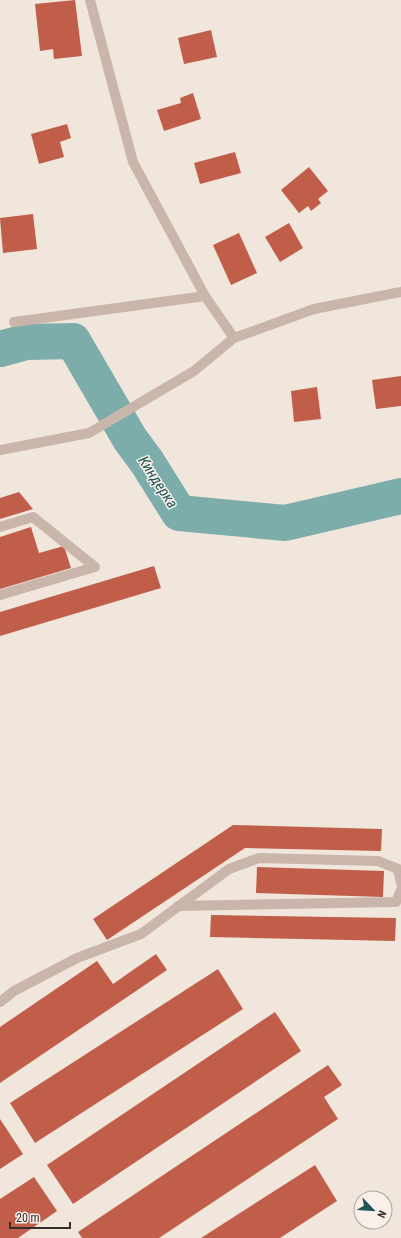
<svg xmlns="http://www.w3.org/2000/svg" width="401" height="1238" font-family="'Roboto Condensed',sans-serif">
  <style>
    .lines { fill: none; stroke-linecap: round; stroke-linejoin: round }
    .river { stroke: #7cadab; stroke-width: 36 }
    .building { fill: #c15e4a }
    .minor { stroke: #c9b5a9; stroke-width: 10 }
    .labels { text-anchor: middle; stroke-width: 3; stroke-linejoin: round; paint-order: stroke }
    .water-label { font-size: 15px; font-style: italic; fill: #1f5655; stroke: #f9f0e9 }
  </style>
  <rect width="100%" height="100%" fill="#f1e6dc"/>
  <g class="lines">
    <path class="river" d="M0,349L26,342L73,341L130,439L147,462L179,513L285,523L401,496"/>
  </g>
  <g class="building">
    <path d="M75,0L82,56L54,59L53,49L40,51L35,4Z"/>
    <path d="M211,30L217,57L184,64L178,38Z"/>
    <path d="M193,93L201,119L164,131L157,110L181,103L180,98Z"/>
    <path d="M67,124L71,138L60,142L64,157L39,164L31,134Z"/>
    <path d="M235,152L241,173L200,184L194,163Z"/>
    <path d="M309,167L328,191L318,199L321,203L311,211L308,206L299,213L281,190Z"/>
    <path d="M33,214L37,249L3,253L0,218Z"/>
    <path d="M289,223L303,248L280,262L265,237Z"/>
    <path d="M239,233L257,273L231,285L213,245Z"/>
    <path d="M401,376V406L376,409L372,380Z"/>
    <path d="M317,387L321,419L294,422L291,391Z"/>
    <path d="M19,492L33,509L0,519V498Z"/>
    <path d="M31,527L39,553L64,546L71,568L0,589V537Z"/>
    <path d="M154,566L161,588L0,636V612Z"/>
    <path d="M233,825L382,829L381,851L245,848L107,940L93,919Z"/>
    <path d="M257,867L384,871L383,897L256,893Z"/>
    <path d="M211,915L396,918L395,941L210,937Z"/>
    <path d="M156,954L167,970L0,1083V1027L97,961L113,984Z"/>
    <path d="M218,969L243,1009L35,1143L10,1103Z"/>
    <path d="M275,1012L301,1051L73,1204L47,1165Z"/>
    <path d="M328,1065L342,1085L324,1097L338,1119L159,1238H82L78,1232Z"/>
    <path d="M0,1119L23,1154L0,1169Z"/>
    <path d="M315,1165L337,1201L280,1238H201Z"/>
    <path d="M34,1177L57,1211L18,1238H0V1199Z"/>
  </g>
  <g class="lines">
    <g class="minor">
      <path d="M90,0L133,162L205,296L234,338"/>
      <path d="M14,322L205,296"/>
      <path d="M0,450L89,433L194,371L234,338L314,309L401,292"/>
      <path d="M0,527L33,517L95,567L0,595"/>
      <path d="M178,906L396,902L401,890"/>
      <path d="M0,1002L14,991L77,958L141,934L229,869L259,858L378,861L398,869L401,883"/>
    </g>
  </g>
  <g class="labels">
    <g class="water-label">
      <text transform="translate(158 482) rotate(57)" y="5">Киндерка</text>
    </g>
  </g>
  <g transform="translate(373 1210) rotate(115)"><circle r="19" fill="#f9f0e9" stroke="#aba29c"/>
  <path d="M0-3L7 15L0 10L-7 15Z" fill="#1f5655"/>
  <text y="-6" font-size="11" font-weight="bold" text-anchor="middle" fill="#362c28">N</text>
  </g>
  <path d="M10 1222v6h60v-6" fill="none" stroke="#362c28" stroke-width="2"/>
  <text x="16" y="1222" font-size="12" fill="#362c28" stroke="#f9f0e9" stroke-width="3" paint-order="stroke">20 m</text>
</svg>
